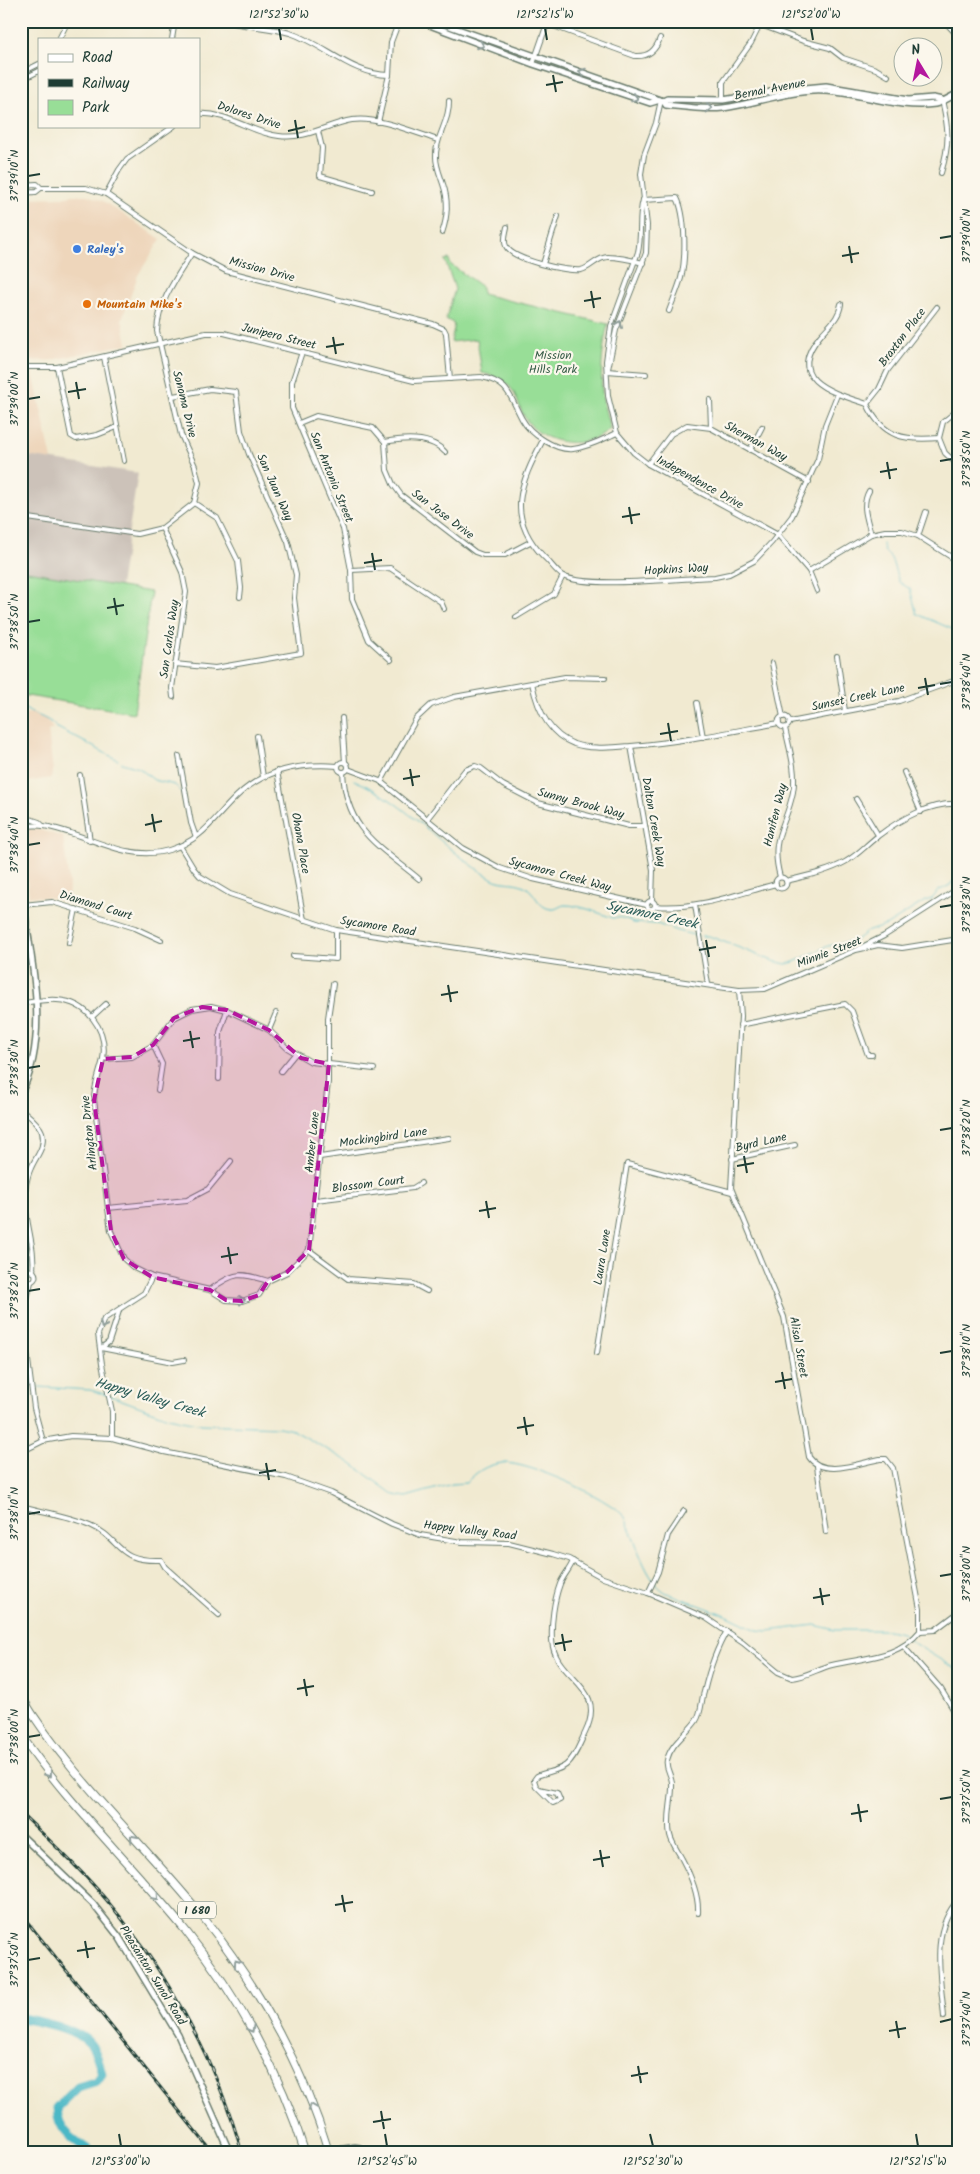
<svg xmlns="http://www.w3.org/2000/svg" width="980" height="2174" font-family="Kalam,sans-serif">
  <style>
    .built { fill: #eed6bb }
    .industrial { fill: #ccc2b9 }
    .green { fill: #98de97; stroke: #5c8e66 }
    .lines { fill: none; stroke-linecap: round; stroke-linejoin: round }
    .stream { stroke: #4bb8c6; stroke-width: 1 }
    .river { stroke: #4bb8c6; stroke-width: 9 }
    .street-tunnel { stroke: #c7c7b2; stroke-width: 4; stroke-dasharray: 4 2; stroke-linecap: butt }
    .street-casing { stroke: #687a6b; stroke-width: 6 }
    .secondary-casing { stroke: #687a6b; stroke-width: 8 }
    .highway-casing { stroke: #687a6b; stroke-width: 9 }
    .street { stroke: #fff; stroke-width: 4 }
    .secondary { stroke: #fff; stroke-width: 5 }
    .highway { stroke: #fff; stroke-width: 7 }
    .rail-casing { stroke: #1f3d34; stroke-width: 3 }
    .rail { stroke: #fbf7ec; stroke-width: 1; stroke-dasharray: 4; stroke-linecap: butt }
    .oneway { stroke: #8f9e9a }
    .marked { fill: #b5179e; fill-opacity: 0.2; stroke: #b5179e; stroke-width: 4; stroke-dasharray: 10 6; stroke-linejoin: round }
    .ticks { fill: none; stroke: #1f3d34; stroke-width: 2 }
    .shop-dot { fill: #3f7fe0; stroke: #fbf7ec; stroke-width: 2 }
    .food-dot { fill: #e8710a; stroke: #fbf7ec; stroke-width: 2 }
    .labels { text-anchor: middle; stroke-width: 4.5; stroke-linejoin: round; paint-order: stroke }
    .shield { fill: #fbf7ec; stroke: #61756b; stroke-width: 1 }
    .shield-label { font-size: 11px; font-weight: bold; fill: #1f3d34 }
    .street-label { font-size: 12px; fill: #1f3d34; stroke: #fbf7ec }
    .shop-label { font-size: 12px; font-weight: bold; fill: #366cbe; stroke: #fbf7ec; text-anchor: start }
    .food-label { font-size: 12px; font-weight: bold; fill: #c56008; stroke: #fbf7ec; text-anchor: start }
    .park-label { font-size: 12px; fill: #375d48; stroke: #fbf7ec }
    .water-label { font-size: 14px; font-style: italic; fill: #2a5c58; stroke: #fbf7ec }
    .neatline { fill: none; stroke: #1f3d34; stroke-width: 2 }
    .ticks-label { font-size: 12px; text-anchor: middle; fill: #1f3d34 }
  </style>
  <rect width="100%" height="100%" fill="#fbf7ec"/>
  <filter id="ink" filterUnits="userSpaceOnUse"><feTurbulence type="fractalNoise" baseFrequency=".02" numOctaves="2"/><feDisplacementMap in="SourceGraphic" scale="10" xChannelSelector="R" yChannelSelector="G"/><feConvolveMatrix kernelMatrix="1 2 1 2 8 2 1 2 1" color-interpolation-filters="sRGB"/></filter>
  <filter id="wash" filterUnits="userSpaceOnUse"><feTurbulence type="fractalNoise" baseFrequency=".0096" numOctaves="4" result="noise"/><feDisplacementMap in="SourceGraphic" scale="20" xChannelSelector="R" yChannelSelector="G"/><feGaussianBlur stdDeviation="1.12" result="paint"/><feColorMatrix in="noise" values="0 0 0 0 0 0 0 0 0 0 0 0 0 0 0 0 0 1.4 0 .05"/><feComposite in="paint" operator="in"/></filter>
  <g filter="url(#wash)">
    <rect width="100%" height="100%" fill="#f1ead1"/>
    <g class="built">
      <path d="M72,195H87L103,201L161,239L138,275L122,319L127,344L52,360L21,361V198L68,197Z"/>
      <path d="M21,373H33L52,460L21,455Z"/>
      <path d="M33,713L46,719L53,729L48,731L53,771L51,778L21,783V714Z"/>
      <path d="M29,829L40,830L63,837L69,884L68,903L53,898L29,896L21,834L24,830Z"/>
    </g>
    <path class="industrial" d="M21,455L138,473L120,586L21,570Z"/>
    <g class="green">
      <path d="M449,259L450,264L482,287V294L608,324C602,348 599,381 604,406C606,413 608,421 610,429C604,436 592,440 582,442C559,445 534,436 523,414C518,405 517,394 509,386C502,379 492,375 482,373L477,339L451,342L454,328L453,323L446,319L455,289L445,260Z"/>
      <path d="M21,570L151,592L134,713L21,695Z"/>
    </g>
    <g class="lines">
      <g class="stream">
        <path d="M883,544L884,551L891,558L899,582L910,589L917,614L959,632"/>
        <path d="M21,706C32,716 47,716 56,727L118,760"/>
        <path d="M122,763L139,768L154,780L175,785L182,792"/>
        <path d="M354,780C407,802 443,850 493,879C503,884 517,881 526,887C536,893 538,908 551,909C557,910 560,905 565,905C581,905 598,913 613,918L618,917L629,920L633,923L657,924L677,931L698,936"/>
        <path d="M702,936H709L773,961L786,964L794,962L828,946L856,940L866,932L887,925L925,901L932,899L938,891L950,885L959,874"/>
        <path d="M39,1387L90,1390L107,1395"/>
        <path d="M111,1396L168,1417L202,1424L279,1427L293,1430L349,1462L394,1495L406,1497L452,1484L466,1483C476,1472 486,1465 502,1463C529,1462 606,1496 625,1517C635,1539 646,1583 667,1593L728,1616L757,1630L768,1631L815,1625L834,1630H888L902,1633L915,1644L959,1671"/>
      </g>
      <path class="river" d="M21,2018C41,2022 78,2028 91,2045C97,2053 100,2065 102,2074L97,2081L78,2087L57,2108C58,2132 74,2140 93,2153"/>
    </g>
  </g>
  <g filter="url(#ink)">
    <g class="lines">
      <path class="street-tunnel" d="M325,2153L338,2149"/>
      <g class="street-casing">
        <g id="street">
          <path d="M225,21C246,27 268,27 290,33C324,44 352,75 389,75"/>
          <path d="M540,21L635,56C649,57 656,50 660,38"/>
          <path d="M944,21L959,37"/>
          <path d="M761,25L803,41L830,48L843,58L876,69L888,76"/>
          <path d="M59,39L68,21"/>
          <path d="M172,39L175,21"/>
          <path d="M533,64L548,21"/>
          <path d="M21,76L25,71L39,64"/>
          <path d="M22,76H29L39,71"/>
          <path d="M723,100V82L751,43L762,21"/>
          <path d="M199,114C228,112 251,133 279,136C306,140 327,124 352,120C377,116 413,132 438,140"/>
          <path d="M378,122L389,75L391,42L399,21"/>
          <path d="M318,131L322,148L320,176L372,191"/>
          <path d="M941,173C950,143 949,130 942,100"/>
          <path d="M21,185L37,184L41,188"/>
          <path d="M21,193L36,192L41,188H86L106,194L192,253L226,271L433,324L444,329L446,333L450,379"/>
          <path d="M106,194L119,170L127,159L174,126"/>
          <path d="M643,200C638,217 642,235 638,252L611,326L606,361L608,396L617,433L634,453L648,464L778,535L809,571L817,591"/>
          <path d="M643,200L677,198C686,215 686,259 681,278C678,289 673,300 669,311"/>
          <path d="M507,227C506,233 503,240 506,246C512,260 567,272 581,270C591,268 597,257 608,257C620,257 632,260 643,263"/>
          <path d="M442,233C448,216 449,201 443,184C440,175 436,166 436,157C435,137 450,121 449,101"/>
          <path d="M543,264L558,216"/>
          <path d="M841,304C839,319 829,325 820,336C783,380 834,393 867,404C883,438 905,441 939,438L945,453L959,466"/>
          <path d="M302,352L292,382V408L343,529L351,570L352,599L369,640L391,660"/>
          <path d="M104,357L124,461"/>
          <path d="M21,367H57L206,333H224L414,381L481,377C509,382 510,397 522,419C530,434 556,451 573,449C589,447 603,439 617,433"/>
          <path d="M57,367L71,436L76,439L97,435L117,427"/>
          <path d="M608,369L616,330L646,253L647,225L641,174L644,155L656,123L661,100"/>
          <path d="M607,371L646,374"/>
          <path d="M173,396L210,389L236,392L241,431L249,454L288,542L296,575L294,598L301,653L215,668L175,664"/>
          <path d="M710,400L711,428"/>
          <path d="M867,404L879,389L888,370L937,307"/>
          <path d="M299,423L316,416L373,428L385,442L387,470L393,484L401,495L475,552L483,555H505L530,542"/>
          <path d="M939,438L943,422L959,409"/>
          <path d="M543,440C520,484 505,517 544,557C550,562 556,572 563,576C588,589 683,578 715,577L729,574L754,561L772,542L792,516L818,459L825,425L837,395"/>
          <path d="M385,442C405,438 430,436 445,452"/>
          <path d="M750,450L762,427"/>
          <path d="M648,464L671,434L687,425L711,428L809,482"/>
          <path d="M869,491C861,505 867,519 871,534"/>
          <path d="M194,503L217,518L238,561L241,588L240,597"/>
          <path d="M21,517L137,534L162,528L194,503L199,483L195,466L181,435L157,331C158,302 177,277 192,253"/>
          <path d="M162,528L182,572L186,592L172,688L173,697"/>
          <path d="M918,536L926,512"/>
          <path d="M351,570L390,568L441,602L444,609"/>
          <path d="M809,571L871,534L885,531H902L918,536L959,562"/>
          <path d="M516,617L554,594L563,576"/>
          <path d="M837,656L845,711"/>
          <path d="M772,663L783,717"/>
          <path d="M532,683C537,708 548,734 574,744C592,750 612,747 631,746C681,742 729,732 779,723"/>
          <path d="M697,703L703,737"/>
          <circle cx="784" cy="722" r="5.5"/>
          <path d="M342,718L345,762"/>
          <path d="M790,722L899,701L959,679"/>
          <path d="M257,736L263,777"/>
          <path d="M631,746L653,870L652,901"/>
          <path d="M179,756L191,823L196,837"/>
          <circle cx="343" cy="767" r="5"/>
          <path d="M348,769L380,781L463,848L500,868L533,879L647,905"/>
          <path d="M277,771L304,920"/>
          <path d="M343,772C346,830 378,845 419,879"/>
          <path d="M904,772L921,812"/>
          <path d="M80,775L90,841"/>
          <path d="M381,782L416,719L431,705L454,697L565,677L605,678"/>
          <path d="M856,799L878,835"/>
          <path d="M21,816L39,822L43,826"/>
          <path d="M427,819L465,770L475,766L481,768L503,785L538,803L629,826H645"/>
          <path d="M21,826C28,826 37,825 44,826C86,833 126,863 169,850C203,840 213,819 237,796C265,769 301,763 338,766"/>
          <path d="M180,846L194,869L200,876L230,894L336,930L739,990L765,989L856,950L878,945L902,948L959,939"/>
          <path d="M780,877C769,837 786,828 793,792C797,771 789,748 785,728"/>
          <circle cx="781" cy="883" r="5.5"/>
          <path d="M786,881C806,876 827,872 845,862C858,855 867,844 878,836C900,819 931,802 959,804"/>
          <circle cx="651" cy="905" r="4"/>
          <path d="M23,905L52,902L135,928L161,940"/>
          <path d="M695,905L708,984"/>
          <path d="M655,906C696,910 737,894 776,884"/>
          <path d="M69,943L76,909"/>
          <path d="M860,948L884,936L959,888"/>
          <path d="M293,956L336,959V930"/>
          <path d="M739,990L741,1016L731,1188L784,1317L809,1457C823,1478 859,1463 880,1459H886L893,1468L920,1609V1631"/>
          <path d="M22,1003C33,1002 45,999 57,1000C87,1002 108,1029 103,1059C100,1073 94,1085 94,1100L111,1231L124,1259L134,1268L152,1277L210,1290L226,1300L242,1301L259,1295L268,1281L287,1272L309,1250L328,1082V1018L333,984"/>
          <path d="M92,1017L106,1004"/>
          <path d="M740,1025L845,1004L852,1011L868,1055H872"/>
          <path d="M269,1030L276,1013"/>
          <path d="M153,1045L162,1064L158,1090"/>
          <path d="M103,1059L132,1057L153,1045L174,1018L192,1009L211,1006L227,1010L269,1030L287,1048L311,1062L374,1069"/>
          <path d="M21,1069V1078"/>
          <path d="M281,1071L295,1054"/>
          <path d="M219,1079L220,1032L227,1010"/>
          <path d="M21,1109C28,1115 39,1123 42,1132C46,1147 36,1156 31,1168C28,1174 26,1184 25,1191C23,1218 36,1245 33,1272"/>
          <path d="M320,1157L449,1138"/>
          <path d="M732,1159L795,1145"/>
          <path d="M316,1200L413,1188L421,1183"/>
          <path d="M108,1208L187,1200L208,1189L231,1161"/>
          <path d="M309,1250L348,1279L414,1284L427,1291"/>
          <circle cx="30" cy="1276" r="5.5"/>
          <path d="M31,1282L24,1311L25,1336L34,1408L43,1441"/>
          <path d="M210,1290C234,1272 240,1272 268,1281"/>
          <path d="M101,1348L173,1362L184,1360"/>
          <path d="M101,1348L109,1342L119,1311"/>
          <path d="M597,1353L627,1164L732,1192"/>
          <path d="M112,1438V1411L102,1364L98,1334L104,1319L144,1293L152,1277"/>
          <path d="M21,1452L43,1441L71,1436L112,1438L164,1452L286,1477L331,1493L392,1524L420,1535L462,1542L509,1543L553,1554L569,1559L603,1578L648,1593L706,1618L743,1643L778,1672L792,1678C806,1677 819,1668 832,1665C865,1657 897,1659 920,1631"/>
          <path d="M817,1466L826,1532"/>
          <path d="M21,1506C43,1512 69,1516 90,1525C122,1539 115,1562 161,1560L165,1567L219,1615"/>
          <path d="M648,1593L658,1572L668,1535L684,1511"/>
          <path d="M920,1631L935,1630L959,1612"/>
          <path d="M904,1647L941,1689L959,1719"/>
          <path d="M539,1789L557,1793L560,1800L553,1803L536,1786L534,1780L537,1776C546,1772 558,1771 566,1765C575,1758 580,1743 585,1733C609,1684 554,1680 552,1640C551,1623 554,1600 560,1584C563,1576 570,1569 573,1561"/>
          <path d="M698,1913C699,1896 690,1874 682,1859C678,1851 672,1844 670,1835C666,1817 673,1800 672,1782C671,1774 665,1768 667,1760C671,1743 687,1734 696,1721C702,1712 701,1701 704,1692C709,1671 716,1649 727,1631"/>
          <path d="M944,2017C941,1978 929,1931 959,1899"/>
          <path d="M338,2149L355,2146L360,2147L364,2153"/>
        </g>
      </g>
      <g class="secondary-casing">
        <g id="secondary">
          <path d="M419,21L533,64L650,103L660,100"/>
          <path d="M435,21L663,101L667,99L723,100L784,90L826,86L908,100L933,98L942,100"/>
          <path d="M663,101L666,105C685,107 705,110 723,108C754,104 783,92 813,91C854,89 895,110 935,104C942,103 951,96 959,93"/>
          <path d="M21,889C29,951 52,1034 21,1093"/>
          <path d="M21,995L24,1022L21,1051"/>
          <path d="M21,1835L93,1904L119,1937L178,2035L230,2153"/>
        </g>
      </g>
      <g class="highway-casing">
        <g id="highway">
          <path d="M21,1696C71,1779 143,1842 203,1917C259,1987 303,2067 329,2153"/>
          <path d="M21,1735C69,1805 131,1864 185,1930C237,1995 281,2073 305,2153"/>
        </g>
      </g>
      <use href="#street" class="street"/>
      <use href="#secondary" class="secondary"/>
      <use href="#highway" class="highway"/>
      <g class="rail-casing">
        <g id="rail">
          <path d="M21,1813C47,1838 73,1862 97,1889C163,1964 215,2056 242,2153"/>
          <path d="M21,1914L213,2153"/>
        </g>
      </g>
      <use href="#rail" class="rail"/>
    </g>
    <defs><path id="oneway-chevron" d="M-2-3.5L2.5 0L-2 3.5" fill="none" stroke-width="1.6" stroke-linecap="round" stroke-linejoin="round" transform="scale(1.25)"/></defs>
    <g class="oneway">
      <use href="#oneway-chevron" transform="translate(481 45) rotate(21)"/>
      <use href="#oneway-chevron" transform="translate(582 72) rotate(-161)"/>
      <use href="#oneway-chevron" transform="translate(635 98) rotate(18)"/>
      <use href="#oneway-chevron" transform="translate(709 108)"/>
      <use href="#oneway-chevron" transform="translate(619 324) rotate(-67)"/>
      <use href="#oneway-chevron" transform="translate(242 1300) rotate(-7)"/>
      <use href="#oneway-chevron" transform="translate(103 1325) rotate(117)"/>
      <use href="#oneway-chevron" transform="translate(49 1774) rotate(53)"/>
      <use href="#oneway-chevron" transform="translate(133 1838) rotate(-132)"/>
      <use href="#oneway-chevron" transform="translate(156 1897) rotate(48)"/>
      <use href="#oneway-chevron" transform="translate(237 1963) rotate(-125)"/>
      <use href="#oneway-chevron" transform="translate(251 2029) rotate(62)"/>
      <use href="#oneway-chevron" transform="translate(312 2107) rotate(-111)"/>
    </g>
  </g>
  <path class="marked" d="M202,1007L227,1010L269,1030L301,1058L329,1064L309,1250L287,1272L268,1281L259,1295L242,1301L226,1300L210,1290L152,1277L124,1259L111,1231L94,1100L103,1059L132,1057L153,1045L174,1018Z"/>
  <path class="ticks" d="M279,28L281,40M545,28L547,40M811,28L813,40M553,75L556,92M546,85L563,82M295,120L298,138M288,131L305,127M28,176L40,174M940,238L952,236M849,246L852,263M842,256L859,253M591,291L594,308M584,301L601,298M333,337L336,354M326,347L344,344M76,382L79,399M68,392L86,389M28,399L40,397M940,461L952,459M887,462L890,479M880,472L897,469M629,507L632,524M622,517L640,514M372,553L375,570M364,563L382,560M114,598L117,615M107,608L124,605M28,622L40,620M925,678L928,695M940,684L952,682M918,688L935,685M668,723L671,741M660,734L678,731M410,769L413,786M403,779L420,776M152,814L155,832M145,825L162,821M28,845L40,843M940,907L952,905M706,940L709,957M699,950L716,947M448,985L451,1002M441,995L458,992M190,1031L193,1048M183,1041L200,1038M28,1068L40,1066M940,1130L952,1128M744,1156L747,1173M737,1166L754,1163M486,1201L489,1218M479,1211L496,1208M228,1247L231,1264M221,1257L238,1254M28,1291L40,1289M940,1353L952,1351M782,1372L785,1389M775,1382L792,1379M524,1417L527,1435M517,1428L534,1425M266,1463L269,1480M259,1473L276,1470M28,1514L40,1512M940,1576L952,1574M820,1588L823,1605M813,1598L830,1595M562,1634L565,1651M555,1644L572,1641M304,1679L307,1696M297,1689L314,1686M28,1737L40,1735M940,1799L952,1797M858,1804L861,1822M851,1814L868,1811M600,1850L603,1867M593,1860L610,1857M342,1895L345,1912M335,1905L353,1902M85,1941L88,1958M77,1951L95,1948M28,1960L40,1958M896,2021L899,2038M940,2022L952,2019M889,2031L906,2028M638,2066L641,2083M631,2076L648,2073M381,2111L384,2129M373,2122L391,2119M119,2134L121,2146M385,2134L387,2146M650,2134L653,2146M916,2134L918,2146"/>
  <circle class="shop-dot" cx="77" cy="249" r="5"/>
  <circle class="food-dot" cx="87" cy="304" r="5"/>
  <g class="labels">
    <rect class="shield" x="178" y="1901.5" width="38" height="17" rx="4"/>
    <g class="shield-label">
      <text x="197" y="1914">I 680</text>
    </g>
    <g class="street-label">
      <text transform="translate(770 89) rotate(-11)" y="4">Bernal Avenue</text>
      <text transform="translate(249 115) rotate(18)" y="4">Dolores Drive</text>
      <text transform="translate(262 269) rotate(15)" y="4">Mission Drive</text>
      <text transform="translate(279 336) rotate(14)" y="4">Junipero Street</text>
      <text transform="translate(902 337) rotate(-53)" y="4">Braxton Place</text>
      <text transform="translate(185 404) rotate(76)" y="4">Sonoma Drive</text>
      <text transform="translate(756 441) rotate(29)" y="4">Sherman Way</text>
      <text transform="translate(332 477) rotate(68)" y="4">San Antonio Street</text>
      <text transform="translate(700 482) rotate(29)" y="4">Independence Drive</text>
      <text transform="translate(275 487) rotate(66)" y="4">San Juan Way</text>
      <text transform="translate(443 514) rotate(37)" y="4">San Jose Drive</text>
      <text transform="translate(676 569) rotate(-3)" y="4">Hopkins Way</text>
      <text transform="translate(169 639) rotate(-82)" y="4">San Carlos Way</text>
      <text transform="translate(858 697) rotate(-12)" y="4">Sunset Creek Lane</text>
      <text transform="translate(581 803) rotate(15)" y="4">Sunny Brook Way</text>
      <text transform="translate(775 815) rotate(-76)" y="4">Hanifen Way</text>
      <text transform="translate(654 822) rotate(80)" y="4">Dalton Creek Way</text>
      <text transform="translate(301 843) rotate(80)" y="4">Ohana Place</text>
      <text transform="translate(560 874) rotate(15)" y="4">Sycamore Creek Way</text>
      <text transform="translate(96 905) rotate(17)" y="4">Diamond Court</text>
      <text transform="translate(378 926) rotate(9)" y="4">Sycamore Road</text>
      <text transform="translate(829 952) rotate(-21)" y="4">Minnie Street</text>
      <text transform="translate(89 1133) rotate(-96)" y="4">Arlington Drive</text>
      <text transform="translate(383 1137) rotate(-8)" y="4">Mockingbird Lane</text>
      <text transform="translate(312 1142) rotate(-84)" y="4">Amber Lane</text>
      <text transform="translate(761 1142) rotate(-13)" y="4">Byrd Lane</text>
      <text transform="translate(368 1184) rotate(-7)" y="4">Blossom Court</text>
      <text transform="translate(602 1257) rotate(-81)" y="4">Laura Lane</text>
      <text transform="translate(799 1347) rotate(80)" y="4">Alisal Street</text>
      <text transform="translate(470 1530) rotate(7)" y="4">Happy Valley Road</text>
      <text transform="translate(153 1975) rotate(58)" y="4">Pleasanton Sunol Road</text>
    </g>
    <g class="shop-label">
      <text x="87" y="253">Raley's</text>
    </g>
    <g class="food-label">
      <text x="97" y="308">Mountain Mike's</text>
    </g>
    <g class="park-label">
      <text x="553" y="359">Mission<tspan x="553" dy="14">Hills Park</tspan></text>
    </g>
    <g class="water-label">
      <text transform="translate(652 914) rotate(12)" y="5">Sycamore Creek</text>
      <text transform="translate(150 1397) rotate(16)" y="5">Happy Valley Creek</text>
    </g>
  </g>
  <rect width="980" height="2174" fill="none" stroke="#fbf7ec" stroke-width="55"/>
  <rect x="38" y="38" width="162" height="90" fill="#fbf7ec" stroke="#a3ada2"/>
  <rect x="48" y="54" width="25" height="8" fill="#ffffff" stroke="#a3ada2"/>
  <text x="82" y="62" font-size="15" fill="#1f3d34">Road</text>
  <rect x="48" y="79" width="25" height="8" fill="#1f3d34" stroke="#a3ada2"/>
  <text x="82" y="88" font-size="15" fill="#1f3d34">Railway</text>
  <rect x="48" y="100" width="25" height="15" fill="#98de97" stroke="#a3ada2"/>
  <text x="82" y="112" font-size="15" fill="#1f3d34">Park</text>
  <g transform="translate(918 62) rotate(350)"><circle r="24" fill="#fbf7ec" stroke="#a3ada2"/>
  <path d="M0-4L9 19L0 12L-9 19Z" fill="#b5179e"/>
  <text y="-8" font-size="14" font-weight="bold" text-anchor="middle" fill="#1f3d34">N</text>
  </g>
  <rect x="28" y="28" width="924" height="2118" class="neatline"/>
  <g class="ticks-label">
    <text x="279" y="18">121°52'30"W</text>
    <text x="545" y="18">121°52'15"W</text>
    <text x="811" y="18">121°52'00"W</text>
    <text transform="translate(14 176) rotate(-90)" y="4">37°39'10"N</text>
    <text transform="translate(966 236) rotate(-90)" y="4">37°39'00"N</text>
    <text transform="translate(14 399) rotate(-90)" y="4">37°39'00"N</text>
    <text transform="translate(966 459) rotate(-90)" y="4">37°38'50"N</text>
    <text transform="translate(14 622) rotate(-90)" y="4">37°38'50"N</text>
    <text transform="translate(966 682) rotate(-90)" y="4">37°38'40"N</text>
    <text transform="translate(14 845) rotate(-90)" y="4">37°38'40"N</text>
    <text transform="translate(966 905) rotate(-90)" y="4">37°38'30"N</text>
    <text transform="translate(14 1068) rotate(-90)" y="4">37°38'30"N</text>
    <text transform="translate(966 1128) rotate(-90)" y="4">37°38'20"N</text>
    <text transform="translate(14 1291) rotate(-90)" y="4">37°38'20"N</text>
    <text transform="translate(966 1351) rotate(-90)" y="4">37°38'10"N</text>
    <text transform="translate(14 1514) rotate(-90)" y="4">37°38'10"N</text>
    <text transform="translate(966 1574) rotate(-90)" y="4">37°38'00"N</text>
    <text transform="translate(14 1737) rotate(-90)" y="4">37°38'00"N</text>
    <text transform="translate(966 1797) rotate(-90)" y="4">37°37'50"N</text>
    <text transform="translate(14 1960) rotate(-90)" y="4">37°37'50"N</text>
    <text transform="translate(966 2019) rotate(-90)" y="4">37°37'40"N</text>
    <text x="121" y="2165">121°53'00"W</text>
    <text x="387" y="2165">121°52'45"W</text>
    <text x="653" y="2165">121°52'30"W</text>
    <text x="918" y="2165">121°52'15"W</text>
  </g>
</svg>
